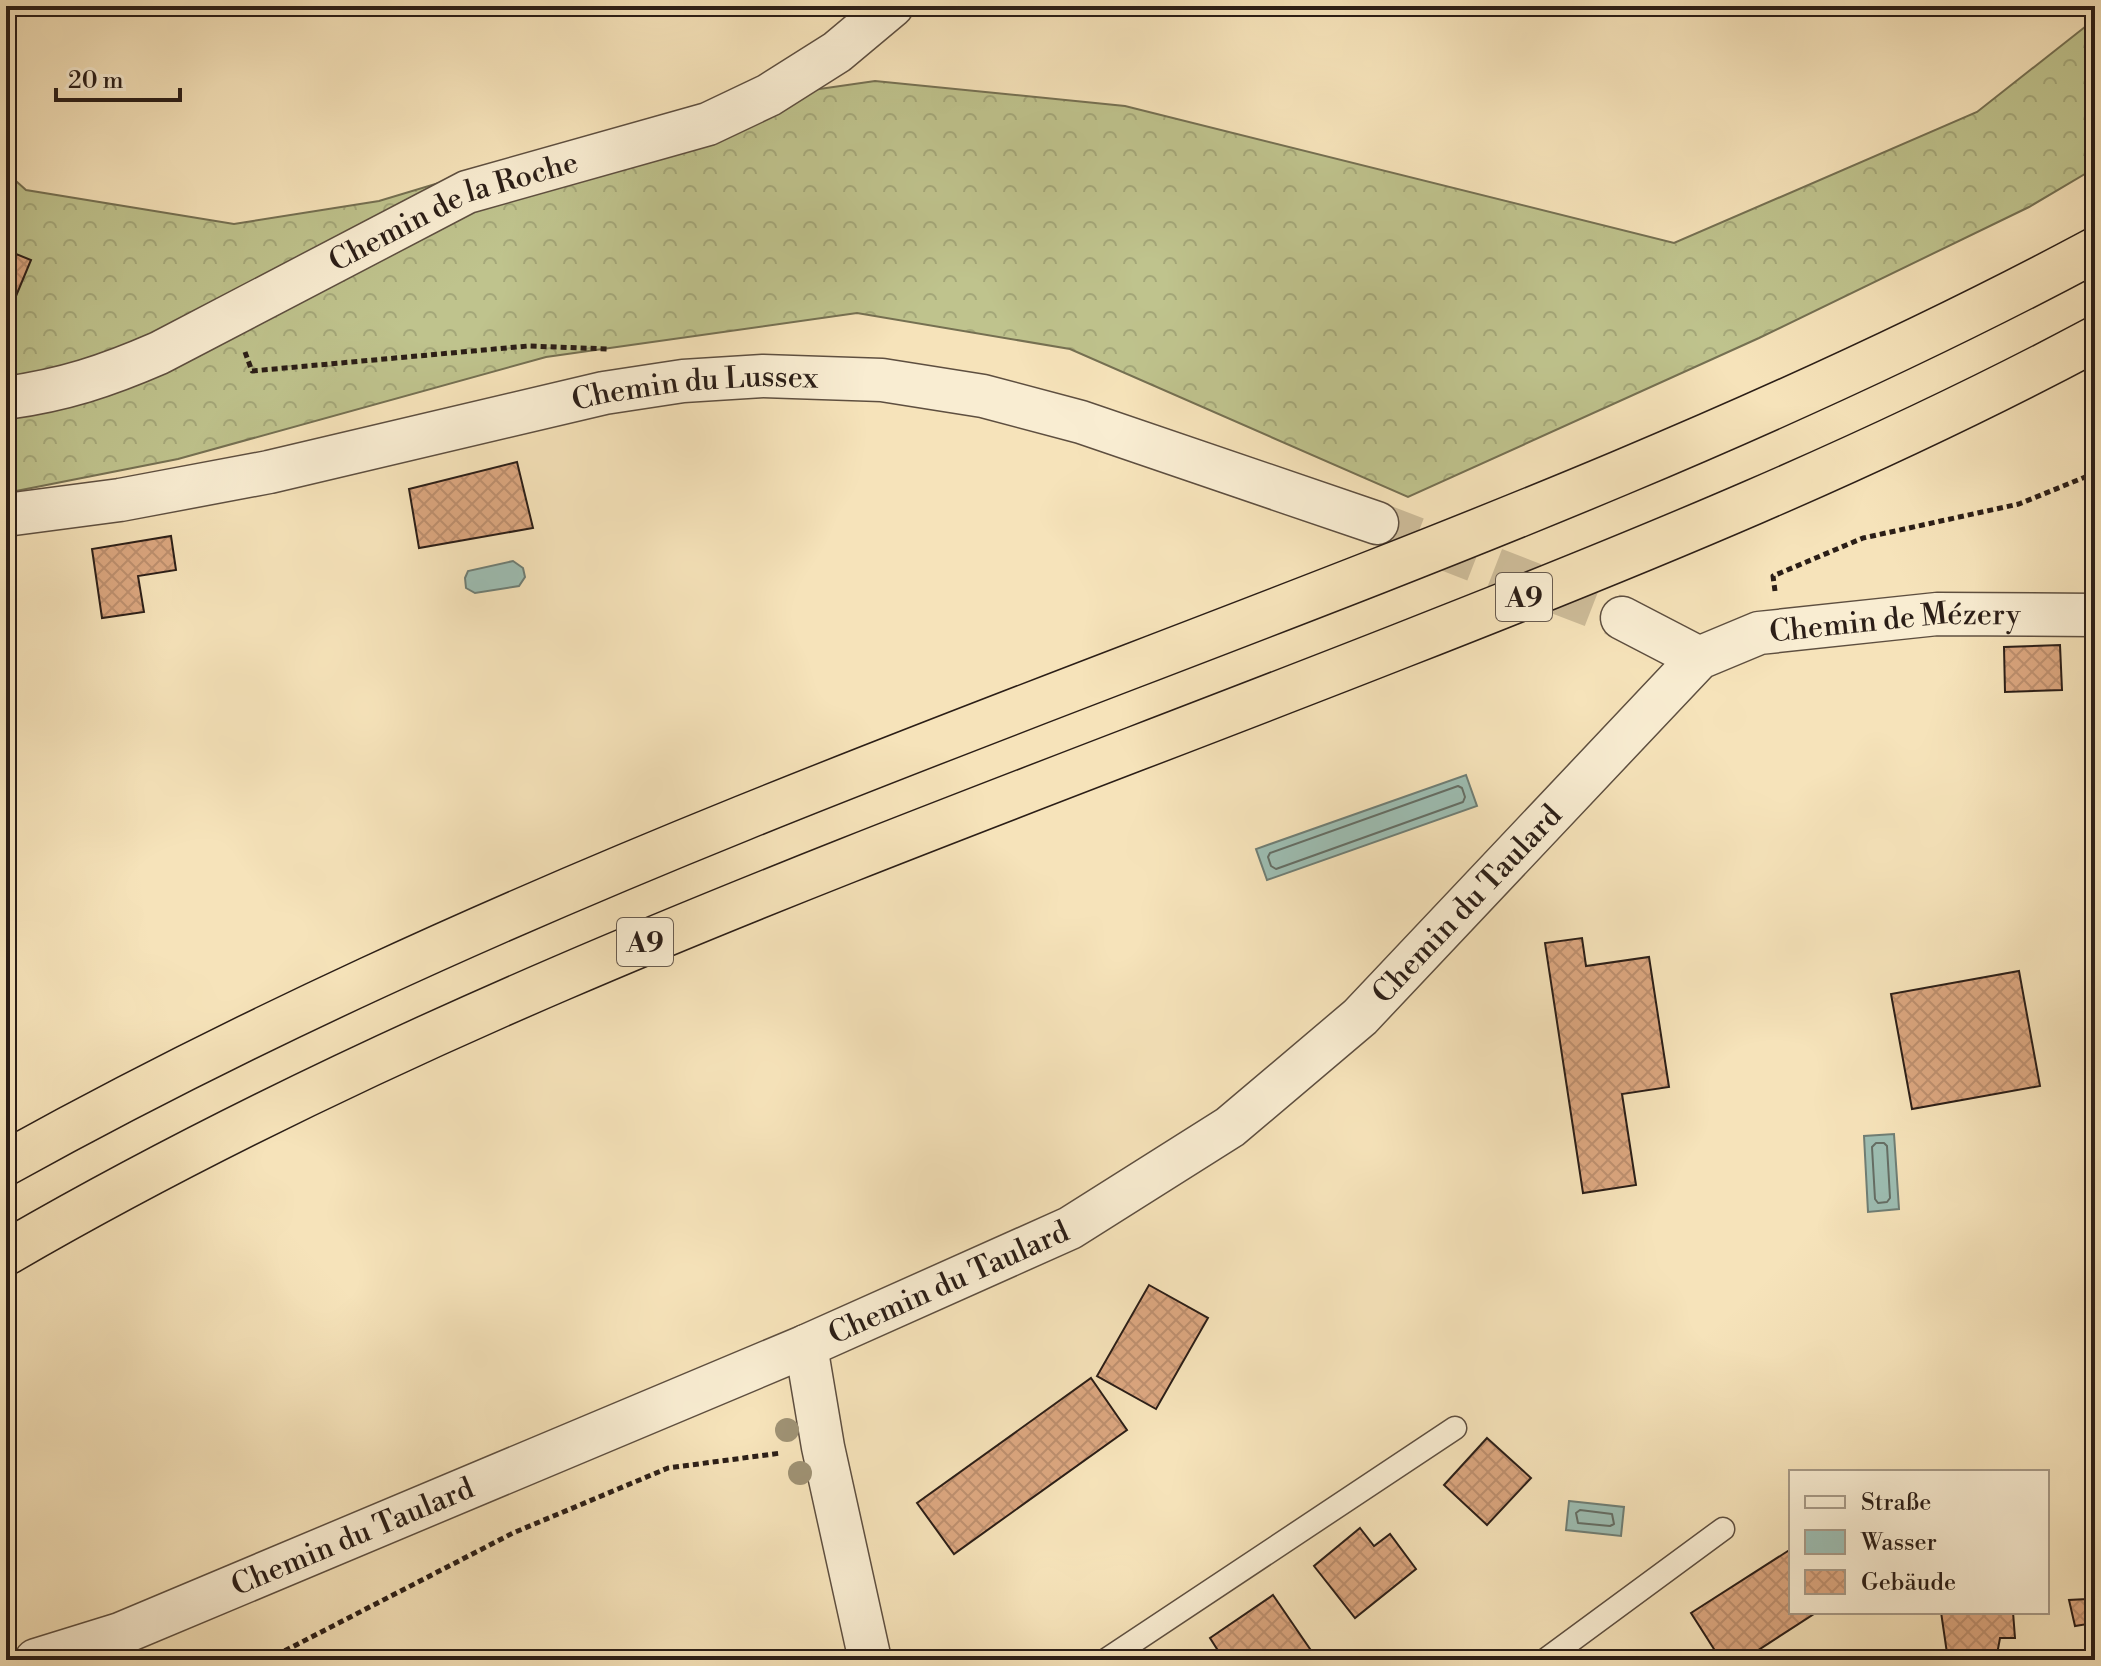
<svg xmlns="http://www.w3.org/2000/svg" width="2101" height="1666" font-family="'Libre Bodoni',serif">
  <style>
    .forest { fill: url(#forest-crowns); stroke: #757052; stroke-width: 2 }
    .water { fill: #9dbeb3; stroke: #6f7e75; stroke-width: 2 }
    .lines { fill: none; stroke-linecap: round; stroke-linejoin: round }
    .shore { stroke: #646e65; stroke-width: 2 }
    .building { fill: url(#building-cross-hatch); stroke: #2b1e17; stroke-width: 2 }
    .street-tunnel { stroke: #cdbc99; stroke-width: 42; stroke-dasharray: 42 21; stroke-linecap: butt }
    .lane-casing { stroke: #5e4f40; stroke-width: 25 }
    .street-casing { stroke: #5e4f40; stroke-width: 45 }
    .highway-casing { stroke: #2b1e17; stroke-width: 47 }
    .path { stroke: #2b1e17; stroke-width: 5; stroke-dasharray: 6 4; stroke-linecap: butt }
    .lane { stroke: #f9edd2; stroke-width: 22 }
    .street { stroke: #f9edd2; stroke-width: 42 }
    .highway { stroke: #f6e3ba; stroke-width: 44 }
    .tree { fill: #9f9274 }
    .labels { text-anchor: middle; stroke-width: 7; stroke-linejoin: round; paint-order: stroke }
    .shield { fill: #f9edd2; stroke: #695c4f; stroke-width: 2 }
    .shield-label { font-size: 28px; font-weight: bold; fill: #2b1e17 }
    .street-label { font-size: 30px; fill: #2b1e17; stroke: #f9edd2 }
  </style>
  <defs>
    <pattern id="forest-crowns" width="20" height="18" patternUnits="userSpaceOnUse" patternTransform="scale(2)"><rect width="20" height="18" fill="#bfc38d"/><path d="M2 6a3 3 0 1 1 6 0M12 15a3 3 0 1 1 6 0" fill="none" stroke="#a4a779"/></pattern>
    <pattern id="building-cross-hatch" width="8" height="8" patternUnits="userSpaceOnUse" patternTransform="scale(2)"><rect width="8" height="8" fill="#dca780"/><path d="M0 0l8 8M0 8l8-8" fill="none" stroke="#bd8f6e"/></pattern>
  </defs>
  <rect width="100%" height="100%" fill="#f6e3ba"/>
  <filter id="stains"><feTurbulence type="fractalNoise" baseFrequency=".0025" numOctaves="4"/><feColorMatrix values="0 0 0 0 .2 0 0 0 0 .09 0 0 0 0 .02 0 0 0 .5 -.17"/></filter>
  <radialGradient id="worn" r=".72"><stop offset=".6" stop-color="#630" stop-opacity="0"/><stop offset="1" stop-color="#630" stop-opacity=".3"/></radialGradient>
  <path class="forest" d="M2095,19V168L2029,207L1759,338L1408,497L1070,349L857,313L546,357L178,459L6,493V172L26,190L234,224L379,201L688,108L875,81L1125,106L1674,243L1977,112Z"/>
  <g class="water">
    <path d="M513,561L523,568L525,577L519,586L475,593L466,588L465,578L468,571Z"/>
    <path d="M1466,775L1477,806L1267,880L1256,849Z"/>
    <path d="M1894,1134L1899,1209L1868,1212L1864,1136Z"/>
    <path d="M1569,1501L1624,1507L1621,1536L1566,1530Z"/>
  </g>
  <g class="lines">
    <g class="shore">
      <path d="M1458,786L1462,788L1465,797L1463,802L1276,869L1271,866L1268,857L1270,853Z"/>
      <path d="M1876,1143H1884L1887,1146L1890,1198L1887,1202L1878,1203L1875,1199L1872,1147Z"/>
      <path d="M1580,1510L1612,1514L1614,1524L1610,1526L1578,1523L1576,1513Z"/>
    </g>
  </g>
  <g class="building">
    <path d="M6,250L31,260L6,320Z"/>
    <path d="M517,462L533,528L419,548L409,489Z"/>
    <path d="M171,536L176,570L138,576L144,612L102,618L92,549Z"/>
    <path d="M2060,645L2062,690L2005,692L2004,647Z"/>
    <path d="M1582,938L1586,966L1649,957L1669,1087L1622,1094L1636,1185L1583,1193L1545,943Z"/>
    <path d="M2019,971L2040,1086L1912,1109L1891,994Z"/>
    <path d="M1149,1285L1208,1318L1156,1409L1097,1376Z"/>
    <path d="M1091,1378L1127,1430L954,1554L917,1503Z"/>
    <path d="M1487,1438L1531,1478L1487,1525L1444,1485Z"/>
    <path d="M1360,1528L1374,1546L1390,1534L1416,1569L1355,1618L1314,1566Z"/>
    <path d="M1791,1549V1612H1817L1743,1660H1721L1691,1613Z"/>
    <path d="M2095,1590V1641H2094L2087,1624L2075,1626L2069,1600L2087,1599V1591Z"/>
    <path d="M1273,1595L1310,1649L1294,1660H1224L1210,1638Z"/>
    <path d="M1941,1612H2013L2015,1638H2000L1996,1660H1948Z"/>
  </g>
  <g class="lines">
    <path class="street-tunnel" d="M1377,523L1622,618"/>
    <g class="lane-casing">
      <g id="lane">
        <path d="M1106,1660L1455,1428"/>
        <path d="M1545,1660L1723,1529"/>
      </g>
    </g>
    <g class="street-casing">
      <g id="street">
        <path id="s1" d="M6,398C64,390 106,376 159,353L467,192L708,124L769,95L837,52L892,6"/>
        <path id="s2" d="M6,515L120,500L269,472L604,393L683,381L763,376L882,380L983,396L1081,422L1377,523"/>
        <path d="M1622,618L1699,658"/>
        <path d="M806,1346L823,1447L870,1660"/>
        <path id="s3" d="M36,1660L120,1634L806,1346L1070,1228L1230,1127L1360,1017L1699,658L1759,633L1937,614L2095,615"/>
      </g>
    </g>
    <g class="highway-casing">
      <g id="highway">
        <path d="M6,1163C244,1031 491,920 743,818C1196,634 1663,481 2095,250"/>
        <path d="M6,1253C447,997 931,831 1403,645C1638,553 1872,458 2095,339"/>
      </g>
    </g>
    <g class="path">
      <path d="M245,352L252,371L528,346L609,349"/>
      <path d="M1775,591L1773,576L1863,538L2019,504L2095,473"/>
      <path d="M267,1660L513,1533L668,1468L781,1453"/>
    </g>
    <use href="#lane" class="lane"/>
    <use href="#street" class="street"/>
    <use href="#highway" class="highway"/>
  </g>
  <g class="tree">
    <circle cx="787" cy="1430" r="12"/>
    <circle cx="800" cy="1473" r="12"/>
  </g>
  <g class="labels">
    <g class="shield">
      <rect x="1496" y="573" width="56" height="48" rx="6"/>
      <rect x="617" y="918" width="56" height="48" rx="6"/>
    </g>
    <g class="shield-label">
      <text x="1524" y="607">A9</text>
      <text x="645" y="952">A9</text>
    </g>
    <g class="street-label">
      <text dy="10" stroke="none"><textPath href="#s1" startOffset="488">Chemin de la Roche</textPath></text>
      <text dy="10" stroke="none"><textPath href="#s2" startOffset="702">Chemin du Lussex</textPath></text>
      <text dy="10" stroke="none"><textPath href="#s3" startOffset="2176">Chemin de Mézery</textPath></text>
      <text dy="10" stroke="none"><textPath href="#s3" startOffset="1636">Chemin du Taulard</textPath></text>
      <text dy="10" stroke="none"><textPath href="#s3" startOffset="988">Chemin du Taulard</textPath></text>
      <text dy="10" stroke="none"><textPath href="#s3" startOffset="340">Chemin du Taulard</textPath></text>
    </g>
  </g>
  <rect width="2101" height="1666" fill="none" stroke="#f6e3ba" stroke-width="32"/>
  <rect x="8" y="8" width="2085" height="1650" fill="none" stroke="#2b1e17" stroke-width="4"/>
  <rect x="16" y="16" width="2069" height="1634" fill="none" stroke="#2b1e17" stroke-width="2"/>
  <rect x="1789" y="1470" width="260" height="144" fill="#f9edd2" stroke="#a79a87" stroke-width="2"/>
  <rect x="1805" y="1496" width="40" height="12" fill="#f9edd2" stroke="#a79a87" stroke-width="2"/>
  <text x="1861" y="1510" font-size="24" fill="#2b1e17">Straße</text>
  <rect x="1805" y="1530" width="40" height="24" fill="#9dbeb3" stroke="#a79a87" stroke-width="2"/>
  <text x="1861" y="1550" font-size="24" fill="#2b1e17">Wasser</text>
  <rect x="1805" y="1570" width="40" height="24" fill="url(#building-cross-hatch)" stroke="#a79a87" stroke-width="2"/>
  <text x="1861" y="1590" font-size="24" fill="#2b1e17">Gebäude</text>
  <path d="M56 88v12h124v-12" fill="none" stroke="#2b1e17" stroke-width="4"/>
  <text x="68" y="88" font-size="24" fill="#2b1e17" stroke="#f9edd2" stroke-width="6" paint-order="stroke">20 m</text>
  <rect width="100%" height="100%" filter="url(#stains)"/>
  <rect width="100%" height="100%" fill="url(#worn)"/>
</svg>
